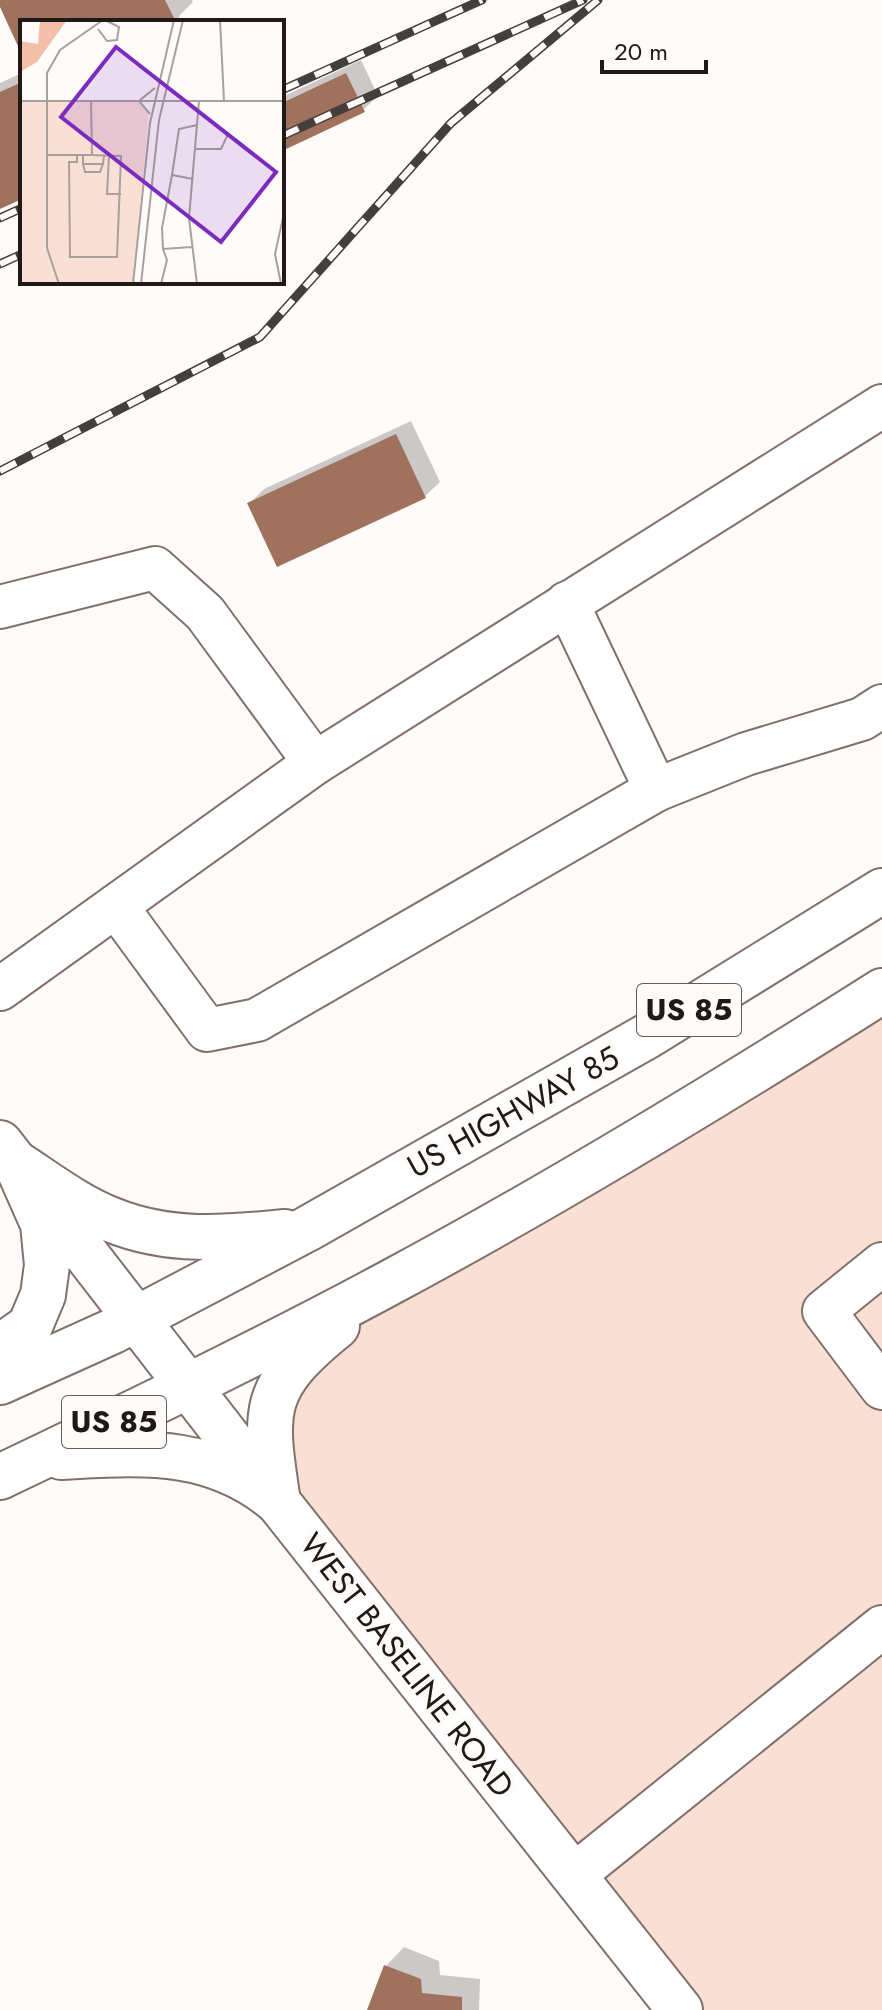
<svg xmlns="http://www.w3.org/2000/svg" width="882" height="2010" font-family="Jost,sans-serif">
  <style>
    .green { fill: #f9dfd4 }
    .shadow { fill: #0003 }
    .building { fill: #a0715c }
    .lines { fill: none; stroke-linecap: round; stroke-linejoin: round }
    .minor-casing { stroke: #81716a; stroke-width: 46 }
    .major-casing { stroke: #81716a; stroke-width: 48 }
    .highway-casing { stroke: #81716a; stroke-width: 48 }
    .minor { stroke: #fff; stroke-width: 42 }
    .major { stroke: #fff; stroke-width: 44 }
    .highway { stroke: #fff; stroke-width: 44 }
    .rail-casing { stroke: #453f3c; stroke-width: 9 }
    .rail { stroke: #fffbf9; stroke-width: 6; stroke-dasharray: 18; stroke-linecap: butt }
    .labels { text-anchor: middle; stroke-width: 8; stroke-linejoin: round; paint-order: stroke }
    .shield { fill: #fffbf9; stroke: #635d5a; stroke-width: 2 }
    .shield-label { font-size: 30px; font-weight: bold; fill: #201916 }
    .street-label { font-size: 32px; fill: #201916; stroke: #fffbf9 }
    .inset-road { fill: none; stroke: #a6a19e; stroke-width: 2 }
    .view { fill: #7b2cbf; fill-opacity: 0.15; stroke: #7b2cbf; stroke-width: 4 }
    .inset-edge { fill: none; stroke: #201916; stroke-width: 4 }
  </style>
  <rect width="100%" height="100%" fill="#fffbf9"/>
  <path class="green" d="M882,991V2010H680L401,1657L270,1448L305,1353Z"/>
  <g class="shadow">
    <path d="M0,0H192L193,2L179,16L181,22H22V50Z"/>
    <path d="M361,60L378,96L363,110L282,148V97Z"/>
    <path d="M22,73V197L0,207V83Z"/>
    <path d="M411,421L440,482L425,496L278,564L249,504L264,489Z"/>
    <path d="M404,1947L439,1961L440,1975L480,1979L479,2010H369L386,1966Z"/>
  </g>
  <g class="building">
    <path d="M0,0H165L176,22H22V55L0,7Z"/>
    <path d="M346,73L365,112L282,151V103Z"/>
    <path d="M22,82V199L0,209V92Z"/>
    <path d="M396,434L426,498L277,567L247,503Z"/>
    <path d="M384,1965L421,1979L422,1993L462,1997V2010H367Z"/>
  </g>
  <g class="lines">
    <g class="minor-casing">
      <g id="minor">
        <path d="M567,603L656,790L746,754L862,719L882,706"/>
        <path d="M0,607L155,568L205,613L315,763"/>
        <path d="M116,906L207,1030L257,1020L656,790"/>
        <path d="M0,989L315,763L882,406"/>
        <path d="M882,1264L824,1311L882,1388"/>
        <path d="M574,1875L882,1627"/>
      </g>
    </g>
    <g class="major-casing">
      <path id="major" d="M0,1143L278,1502L680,2010"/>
    </g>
    <g class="highway-casing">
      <g id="highway">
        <path d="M16,1163C47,1183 78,1207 112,1220C169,1243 225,1238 285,1232"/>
        <path d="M0,1347L30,1326L43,1295L47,1265L43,1224L16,1163"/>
        <path d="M0,1382L113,1331L307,1229L649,1035L882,891"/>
        <path d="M61,1457C142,1453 211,1446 278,1502"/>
        <path d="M0,1477C131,1414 263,1351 391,1282C559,1192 721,1093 882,991"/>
        <path d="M278,1502C264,1410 260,1388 337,1326"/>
      </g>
    </g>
    <use href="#minor" class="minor"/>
    <use href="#major" class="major"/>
    <use href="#highway" class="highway"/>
    <g class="rail-casing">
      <g id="rail">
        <path d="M282,90L482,0"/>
        <path d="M282,136L583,0"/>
        <path d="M0,218L22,208"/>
        <path d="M0,264L22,254"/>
        <path d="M0,471L260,337L451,123L598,0"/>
      </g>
    </g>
    <use href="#rail" class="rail"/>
  </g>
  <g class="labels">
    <g class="shield">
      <rect x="637" y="984" width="104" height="52" rx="6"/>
      <rect x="62" y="1396" width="104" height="52" rx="6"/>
    </g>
    <g class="shield-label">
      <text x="689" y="1020">US 85</text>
      <text x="114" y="1432">US 85</text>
    </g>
    <g class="street-label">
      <text transform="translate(513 1112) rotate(-29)" y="11">US HIGHWAY 85</text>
      <text transform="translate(407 1665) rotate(52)" y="11">WEST BASELINE ROAD</text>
    </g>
  </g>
  <g transform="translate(20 20)">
    <rect width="264" height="264" fill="#fffbf9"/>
    <path d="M0,81H119L129,92L113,264H0Z" fill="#f9dfd4"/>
    <path d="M20,0H47L17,42L0,52V21L18,24Z" fill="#f3bfa9"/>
    <path class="inset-road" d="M200,0L204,81M78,9L87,21L97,20L99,7L87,1M0,81H264M71,81L72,135M130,94L119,81L135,68M176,129H201L208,114M26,135H72L101,136L97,237H50L49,142H57V135M63,135V144H83L84,136M89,136L87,174H101M63,144L65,152H80L83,144M152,155L159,109L177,105M172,227L143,229L142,208L152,155L173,159M39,264L27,228V53L40,30L83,0M113,264L130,103L154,0M121,264L139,100L163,0M141,264L147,240L143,229M177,264L169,198L179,81M261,264L255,234L264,193"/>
    <path class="view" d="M96,27L256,152L201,222L41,97Z"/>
    <rect width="264" height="264" class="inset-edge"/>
  </g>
  <path d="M602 60v12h104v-12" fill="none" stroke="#201916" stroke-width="4"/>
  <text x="614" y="60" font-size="24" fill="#201916" stroke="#fffbf9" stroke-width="6" paint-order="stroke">20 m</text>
</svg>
